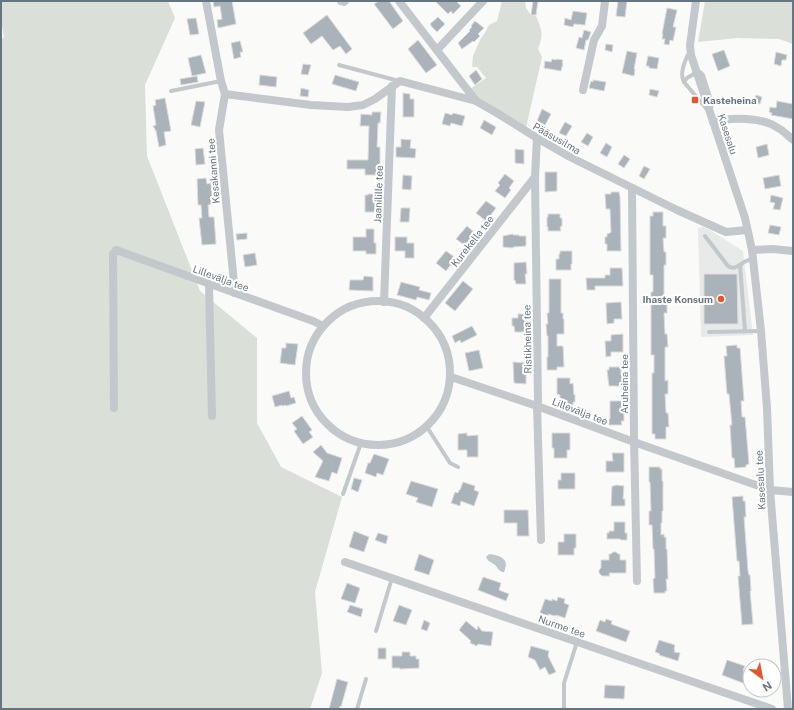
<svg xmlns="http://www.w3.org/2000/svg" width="794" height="710" font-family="'Public Sans',sans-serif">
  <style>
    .built { fill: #e8e9e9 }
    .green { fill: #dadfd7 }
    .water { fill: #bbc7cb }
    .building { fill: #aab3b9; stroke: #dcdcda }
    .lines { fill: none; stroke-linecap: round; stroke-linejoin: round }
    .lane { stroke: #c3c8cc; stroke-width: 4 }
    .street { stroke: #c3c8cc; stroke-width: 8 }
    .poi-dot { fill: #e4572e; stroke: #fff; stroke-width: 1.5 }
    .labels { text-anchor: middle; stroke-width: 4; stroke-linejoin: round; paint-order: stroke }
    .poi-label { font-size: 10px; font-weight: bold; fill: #657683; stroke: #fff; text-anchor: start }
    .street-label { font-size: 10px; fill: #657683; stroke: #fff }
  </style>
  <rect width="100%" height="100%" fill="#fafaf8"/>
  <path class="built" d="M703,227L710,230L743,251L753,335L701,337L698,228Z"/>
  <g class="green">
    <path d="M1,1H168L175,18L145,85L147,156L200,291L257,338V423L281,467L342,497L315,592L322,673L310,709H1V40L4,37L1,20Z"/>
    <path d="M502,1H525L526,8L531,15L536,16C542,31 544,33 538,49L542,57L526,128L477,98L470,89L486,78L477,67H472L473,56L481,38L485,33L489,25L497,21Z"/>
    <path d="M705,1H793V44L779,39L737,38L698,42Z"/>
  </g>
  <path class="water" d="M490,554C501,556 510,559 504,572H502C498,570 498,568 495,565C492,562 488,562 486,557L488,555Z"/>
  <g class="building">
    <path d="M213,1H232L236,24L218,28L217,20L222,19L220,6L214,7Z"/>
    <path d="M379,1H389L403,21L393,29L374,4Z"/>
    <path d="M435,1H456L461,6L453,14L451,11L448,14Z"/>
    <path d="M533,1H538L536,15H531Z"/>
    <path d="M618,1H627L625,17L616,16Z"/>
    <path d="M667,8L677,10L673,27H676L673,41L670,40L669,45L664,44L665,39H662L663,34H662Z"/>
    <path d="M573,11L587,13L585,25L574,24L573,27L564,25L565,18L571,20Z"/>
    <path d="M327,15L352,49L346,54L340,46L333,50L322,36L311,44L303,33Z"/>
    <path d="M438,17L445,24L437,32L431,26V25L430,24Z"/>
    <path d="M196,18L199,34L190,35L187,19Z"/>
    <path d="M475,21L484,28L478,34L480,36L474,42L473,41L462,49L458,43L470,31L469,30L472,27L471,26Z"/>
    <path d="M584,30L591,32L588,40H586L584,50L576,48L579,37L582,38Z"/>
    <path d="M418,40L437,65L426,73L408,49Z"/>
    <path d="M240,41L243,52H240L241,57L234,59L231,43Z"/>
    <path d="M606,44L613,45L612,52L605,50Z"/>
    <path d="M724,50L730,66L718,71L712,54Z"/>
    <path d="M627,51L637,53L634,69H635L634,76L622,73Z"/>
    <path d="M776,52L787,55L786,60H782L781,66L774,64Z"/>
    <path d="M201,55L206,73L192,76L188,58Z"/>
    <path d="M648,56L659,58L657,69L649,68V66H646Z"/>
    <path d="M552,59L556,60V59L563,60L562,63H563L561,71L544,68L545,61L551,62Z"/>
    <path d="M303,64L311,65L308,75L301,74Z"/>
    <path d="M476,70L482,79L475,85L469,76Z"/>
    <path d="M260,75L277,77L276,87L259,85Z"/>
    <path d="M335,75L359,82L356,91L332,84Z"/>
    <path d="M197,76L198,82L181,85L180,79Z"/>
    <path d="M593,80L606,82L604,91L589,88L591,81L593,82Z"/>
    <path d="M301,88L309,90L308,97L300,96Z"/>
    <path d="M650,89L659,91L657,97L649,95Z"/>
    <path d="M403,93L410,94V99H414V117H403Z"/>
    <path d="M756,95L762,97L760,104L754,103Z"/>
    <path d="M165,98L171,131L164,132L166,145L159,147L156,131L153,126L156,125L153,106L156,105L155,100Z"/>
    <path d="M196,101L205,102L200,127L191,125Z"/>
    <path d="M777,101L793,104L792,110H793V119L771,115L772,113L769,112L770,107L776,108Z"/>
    <path d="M542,109L551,114L545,125L537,121Z"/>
    <path d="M372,112H381L380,123H378L377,147H380V167H382V175H365V169H347V160H368L369,126H360L361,114L372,115Z"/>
    <path d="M445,113L452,115L453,113L465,116L462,126L451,123L450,126L442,124Z"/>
    <path d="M484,120L496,127L492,135L480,128Z"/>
    <path d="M565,122L572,126L566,136L559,133Z"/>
    <path d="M587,133L593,137L588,146L581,142Z"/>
    <path d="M401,139L411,140L410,148L416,149L415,158L396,157V147H401Z"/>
    <path d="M606,143L612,147L607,157L600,153Z"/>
    <path d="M767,144L769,155L758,158L756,147Z"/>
    <path d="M203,148L205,164L196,165L195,149Z"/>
    <path d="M515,149L524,150V164L515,163Z"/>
    <path d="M624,155L630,159L624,168L618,164Z"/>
    <path d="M644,166L650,169L644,179L639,176Z"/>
    <path d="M545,172H557V191L545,192Z"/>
    <path d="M505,174L514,181L509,188L511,190L505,198L495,191L500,185L498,183Z"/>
    <path d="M403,175L412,176L411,190L402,189Z"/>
    <path d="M779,175L781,186L765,189L763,178Z"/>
    <path d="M206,178L207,184L211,183L213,204L208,205L209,217H214L216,244L202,245L199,218H202L201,205H198L197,179Z"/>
    <path d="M611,192H619L620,197L621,251H607V244H605V237H607V234L610,233L611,232L610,209H606L605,194H611Z"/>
    <path d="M368,194H378V201L376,200L375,212H365V195H368Z"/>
    <path d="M771,195L783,198L780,210L773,209L775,203L770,202Z"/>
    <path d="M486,201L496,208L486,221L476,213Z"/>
    <path d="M401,208H410L409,222H400Z"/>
    <path d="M653,212H663V226H666V238H663L664,252H666V265H664V300H667V313H664L665,334H667L668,347H665V381L668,380V394H665L666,413H668L669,427H666V439H655V434H652V373H654V355H651V292H653V275H650V216H653Z"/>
    <path d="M548,214H560V218H562V226L560,227L561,231H548V227H547V217H548Z"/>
    <path d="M770,225L781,227L779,235L768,233Z"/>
    <path d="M467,226L476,234L466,246L456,239Z"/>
    <path d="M366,229H374V243H376V254H366V251H353V237H366Z"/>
    <path d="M247,233V239L237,240L236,234Z"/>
    <path d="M513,234V235H519V236H526V246L513,247V248L503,247V236Z"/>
    <path d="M395,237H407V243H414V258H405V251H395Z"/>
    <path d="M446,251L456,258L446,271L436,263Z"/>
    <path d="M560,251H572V264H571V270H556V259H559V254H560Z"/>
    <path d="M255,253L257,265L245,267L243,255Z"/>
    <path d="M526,262L527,274H525L526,284H516L515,280H514V263Z"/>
    <path d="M610,268H622L623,286H595V290H587L586,278H605V275H610Z"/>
    <path d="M704,274H737L738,324H704Z"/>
    <path d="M364,276L373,277V291L349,290L350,280H363Z"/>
    <path d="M549,279H561V313H563V319H564V334H557V346H563L564,367H557V370H547V357H548V336H547L546,324H548L547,313H549Z"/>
    <path d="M463,281L473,289L455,311L445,303Z"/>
    <path d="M401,282L420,287L419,290L431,293L429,300L417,297L416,300L397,295Z"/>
    <path d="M621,302L622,319H614V323L607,324L606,303Z"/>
    <path d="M518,314H525V332H515L514,326H512V318H518Z"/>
    <path d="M472,326L477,335L461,343L460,340L455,343L452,336Z"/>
    <path d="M623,334V352H611V356L606,357L605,341H611V335Z"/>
    <path d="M286,343L298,344L295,365L280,363L282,348H286Z"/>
    <path d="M737,345V348H740L744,401H741L742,417H745L749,464L746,465V467L735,468L734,458H732L730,425H732L729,394H727L724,356H727L726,346Z"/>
    <path d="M479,350L483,368L469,371L465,353Z"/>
    <path d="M513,362L526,363V384L514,383Z"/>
    <path d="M609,367H621V375H624V386H609L607,370H609Z"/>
    <path d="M557,378H570V384L573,383L574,395H575V402H573V406H565V402L560,403V395L557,394Z"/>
    <path d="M289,391L291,398L294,397L296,403L286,406V405L282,406V405L275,407L272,396Z"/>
    <path d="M610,401H624V421H621L622,425H609V419H610Z"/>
    <path d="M302,416L312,430L309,432L313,437L303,444L294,431L297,429L292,423Z"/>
    <path d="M467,433V436L478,435V457H467V450H458V434Z"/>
    <path d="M552,433H570V450H567V458H554V448H552Z"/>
    <path d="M321,445L327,453L342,458L337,474L332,472L329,481L315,477L323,461L313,452Z"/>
    <path d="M612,453H624V472H606V461H613Z"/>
    <path d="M374,454L389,459L383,475L377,473L376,477L365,473L368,463H370Z"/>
    <path d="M649,467H660V469H662V481H663V511H662V523H661V535L664,534V537H666V549H667L668,579H666L667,591H665V593H654L653,579L655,578L654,549H653L652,525H649V511H651L650,482H649Z"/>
    <path d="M561,473H575V489H558V480H561Z"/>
    <path d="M354,478L362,480L358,492L351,489Z"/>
    <path d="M411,481L438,489L432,507L416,502L418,498L406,494Z"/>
    <path d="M463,482L475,486L474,490L479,492L474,506L461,501L460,506L451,503L455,492L458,493L459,490H460Z"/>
    <path d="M616,485L624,486L623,499H625V506H611L612,486H614Z"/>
    <path d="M743,496V501H745L746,517H744L748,571L749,575H750L751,591H750L753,624L742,625L738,576H740L739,561H737L732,497Z"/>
    <path d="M504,510H528L529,536H517V523H504Z"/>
    <path d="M614,522H625V533H627V540H621L620,539H607V533H609V531H614Z"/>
    <path d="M354,531L369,537L364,552L349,547Z"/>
    <path d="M378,533L388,536L386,544L375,540Z"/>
    <path d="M564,534H576V548H574V555H558V542H564Z"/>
    <path d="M613,552H616L618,554H620V560H626V573H609L610,576H602L599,573V570L601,568V560H609V554H611Z"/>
    <path d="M419,554L434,560L429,575L414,570Z"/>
    <path d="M483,577L501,583L499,590L509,594L506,601L478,590Z"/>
    <path d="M347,583L360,588L355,603L341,599Z"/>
    <path d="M558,597L565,599L564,603L569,605L565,618L556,615L555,616L548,614V616L540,613L545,599L552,601V599L557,601Z"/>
    <path d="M350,605L363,609L361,617L347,612Z"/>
    <path d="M399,605L412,610L406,625L393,621Z"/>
    <path d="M606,619L612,621L611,624L630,631L626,642L596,631L600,620L605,622Z"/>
    <path d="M424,620L430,623L427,631L421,629Z"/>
    <path d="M466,621L477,630L478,626L482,631L493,632L491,646L478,644L477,646L470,643L471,641L459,630Z"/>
    <path d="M659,640L675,645L674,649L675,650L674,652L680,653L678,661L659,655L660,654L655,652Z"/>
    <path d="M531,646L549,651L548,656L556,672L549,675L545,667L540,670L535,660L528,657Z"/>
    <rect x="378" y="648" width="8" height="11"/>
    <path d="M402,652H410V656H416V659H419V668L400,669V668H392V656H402Z"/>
    <path d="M727,660L745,666L743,670H744L743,675L750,677L748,685L722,675Z"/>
    <path d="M337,679L348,682L341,707L340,706L339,709H329Z"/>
    <path d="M605,685L625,686L624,699L604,698Z"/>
  </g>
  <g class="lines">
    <g class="lane">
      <path d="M339,65L399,81"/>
      <path d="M697,72H700L703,75L712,103L710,113L684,82L687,78Z"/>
      <path d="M684,82C679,73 685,60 690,51"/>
      <path d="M171,91L221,81"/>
      <path d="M705,236L728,266C735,271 740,264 746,261C748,260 751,260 753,259"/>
      <path d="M740,265L745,331"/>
      <path d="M709,332L761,331"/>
      <path d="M427,427L450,463L458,467"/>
      <path d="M343,494L361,443"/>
      <path d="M376,631L392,578"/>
      <path d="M357,709L366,679"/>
      <path d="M564,709V683L577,642"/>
    </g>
    <g class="street">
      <path d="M206,1L221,81L225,94L219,130L235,293"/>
      <path d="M341,1L344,2L345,1"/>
      <path d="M399,1L476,101L497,113L537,138L570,157L677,210L726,232L747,230"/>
      <path d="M696,1L690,45L691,55L745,218L752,250L761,331L767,408L770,490L788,709"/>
      <path d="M437,50L483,1"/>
      <path d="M583,90L594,40L602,26L605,1"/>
      <path d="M225,94L311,105L348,107L363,105L375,99L400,81L476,101"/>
      <path d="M713,122C731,117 763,117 778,128C784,131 788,136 793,140"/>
      <path d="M537,138L535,177L538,401L537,406L541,540"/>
      <path d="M632,188L634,437L637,581"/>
      <path d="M752,250L773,249L793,251"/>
      <path d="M209,284L212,416"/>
      <circle cx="378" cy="373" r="72"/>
      <path d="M384,302L392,86"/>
      <path d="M424,318L535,177"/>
      <path d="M450,379L454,378L537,406L634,442L770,490L793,492"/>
      <path d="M114,408L113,254L116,250L313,321L323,326"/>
      <path d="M345,562L772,709"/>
    </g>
  </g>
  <g class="poi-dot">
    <rect x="691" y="96" width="8" height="8" rx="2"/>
    <circle cx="721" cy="299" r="4"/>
  </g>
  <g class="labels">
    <g class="poi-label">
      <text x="703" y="104">Kasteheina</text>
      <text x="713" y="303" text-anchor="end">Ihaste Konsum</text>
    </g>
    <g class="street-label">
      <text transform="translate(728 134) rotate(72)" y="4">Kasesalu</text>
      <text transform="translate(557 138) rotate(30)" y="4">Pääsusilma</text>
      <text transform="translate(213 171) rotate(-95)" y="4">Kesakanni tee</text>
      <text transform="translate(378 194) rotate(-88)" y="4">Jaanilille tee</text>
      <text transform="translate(472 241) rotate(-52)" y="4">Kurekella tee</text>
      <text transform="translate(221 278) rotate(20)" y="4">Lillevälja tee</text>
      <text transform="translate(527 339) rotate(-91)" y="4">Ristikheina tee</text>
      <text transform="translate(624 384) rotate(-90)" y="4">Aruheina tee</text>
      <text transform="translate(580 411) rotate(21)" y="4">Lillevälja tee</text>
      <text transform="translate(760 480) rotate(-93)" y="4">Kasesalu tee</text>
      <text transform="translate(562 626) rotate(19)" y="4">Nurme tee</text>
    </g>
  </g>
  <rect width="794" height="710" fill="none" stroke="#657683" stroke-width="4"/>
  <g transform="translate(762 678) rotate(148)"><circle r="19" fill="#ffffff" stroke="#c1c8cd"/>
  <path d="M0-3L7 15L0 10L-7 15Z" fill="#e4572e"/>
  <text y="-6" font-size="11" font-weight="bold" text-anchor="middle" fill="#657683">N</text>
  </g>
</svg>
